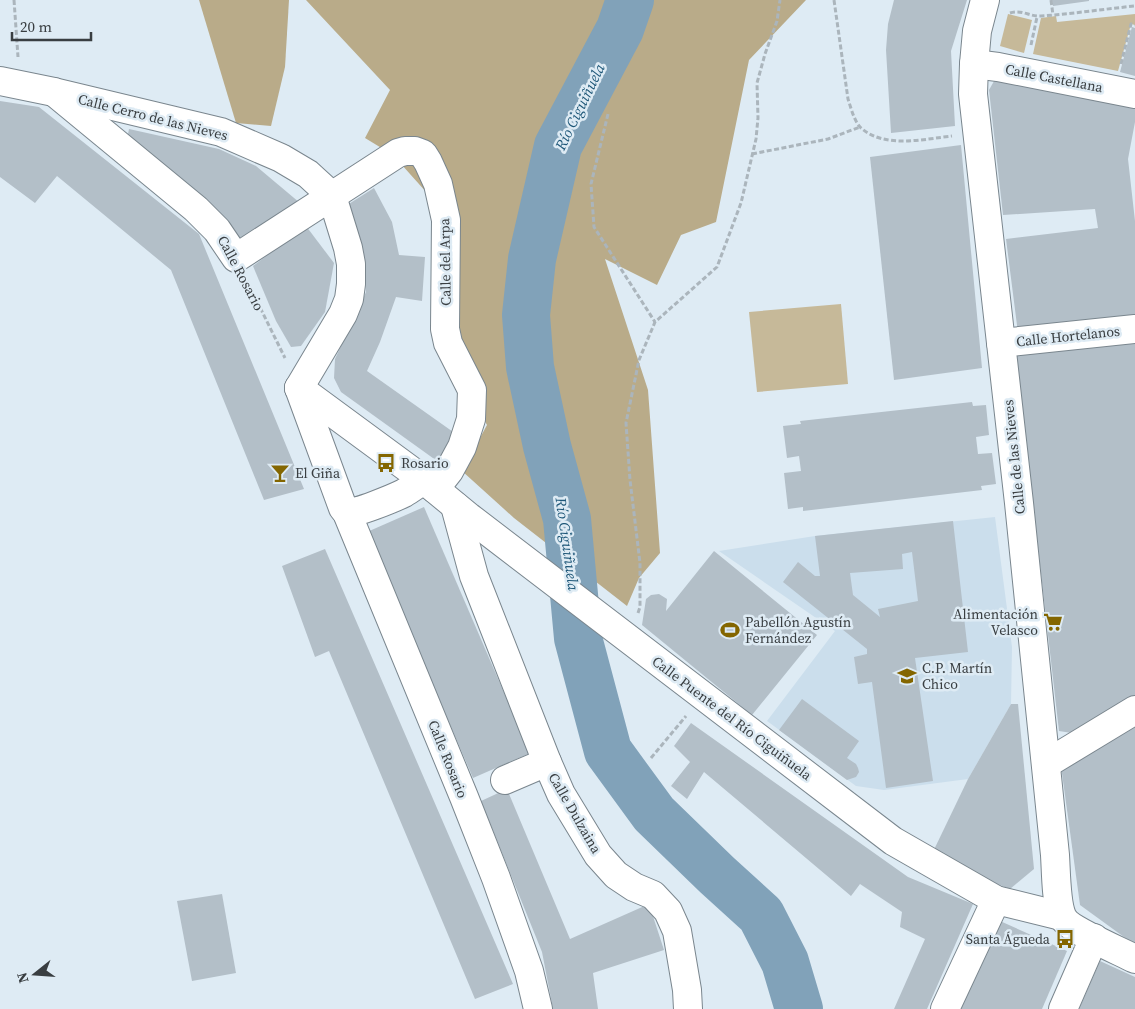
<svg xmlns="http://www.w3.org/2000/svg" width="1135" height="1009" font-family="'Source Serif 4',serif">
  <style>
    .built { fill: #cbdeec }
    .green { fill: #c6b999 }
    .forest { fill: #b9ab89 }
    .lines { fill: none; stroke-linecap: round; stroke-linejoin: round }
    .river { stroke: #81a2b9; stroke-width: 48 }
    .building { fill: #b3bfc8; fill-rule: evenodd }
    .minor-casing { stroke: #7a868e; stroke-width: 30 }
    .path { stroke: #abb5bc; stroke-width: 3; stroke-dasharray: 5 2.5; stroke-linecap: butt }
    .minor { stroke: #fff; stroke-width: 28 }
    .labels { text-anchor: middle; stroke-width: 5; stroke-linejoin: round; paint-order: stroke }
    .street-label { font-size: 14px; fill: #393e41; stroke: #deebf4 }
    .poi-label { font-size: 14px; fill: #393e41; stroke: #deebf4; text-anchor: start }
    .water-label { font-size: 15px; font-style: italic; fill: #1e5778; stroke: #deebf4 }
  </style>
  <rect width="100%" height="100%" fill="#deebf4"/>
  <path class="built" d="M995,517L1012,647L1011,704L968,779L884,790L856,786L767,721L835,631L719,551L815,536Z"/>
  <g class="green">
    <path d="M1008,14L1032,20L1024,53L1000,46Z"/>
    <path d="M1135,14V25L1131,24L1118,71L1033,54L1041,18L1056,16L1057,22Z"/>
    <path d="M841,304L848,384L757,392L749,312Z"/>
  </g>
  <g class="forest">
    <path d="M199,0H289L285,67L271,126L236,123Z"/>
    <path d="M306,0H806L749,60L716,222L681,235L657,285L605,259L648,390L660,553L639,578L627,606L514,518L462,471L487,425L468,390L448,324L427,193L393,155L365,138L390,90Z"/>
  </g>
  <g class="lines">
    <path class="river" d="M630,0L620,29L558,146L532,259L526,315L530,367L547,446L567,519L578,638L608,751L654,814L717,875L761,915L785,962L799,1009"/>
  </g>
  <g class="building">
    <path d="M894,0H967L951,51L955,126L891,133L886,50L888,24Z"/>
    <path d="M1052,0H1089V1L1053,6Z"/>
    <path d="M1132,27L1135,28V76L1120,72Z"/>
    <path d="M998,74L1135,103V122L1128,159L1135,221V316L1018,333L1006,239L1098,228L1095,209L1003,215L989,90Z"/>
    <path d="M0,101L39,107L199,234L304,489L264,500L171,270L57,176L35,203L0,177Z"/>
    <path d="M129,129L219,149L256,166L300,203L240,250L127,139Z"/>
    <path d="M961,145L982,368L894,380L870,157Z"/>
    <path d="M374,188L392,222L399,255L425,257L422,301L396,297L380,342L367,371L456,434L437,461L341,392L334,378L335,359L366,292L364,261L344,207Z"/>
    <path d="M306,226L334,263L325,312L301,346L291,347L276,321L253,266Z"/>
    <path d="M1135,342V697L1072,733L1059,731L1016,355Z"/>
    <path d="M972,402L973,406L986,405L989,435L976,437L978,454L992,453L996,484L981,486L982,490L803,511V507L788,509L784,473L801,471L799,456L787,458L783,426L801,424L800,421Z"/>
    <path d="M424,507L530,753L473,778L367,532Z"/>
    <path d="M953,521L968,652L915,658L933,781L886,788L872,682L858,684L854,657L867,654V649L783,582L798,562L815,576H820L815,536ZM912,552L918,601L878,609L880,617L853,595L850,573L903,569L902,554Z"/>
    <path d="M325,549L513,984L475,999L329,651L315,657L282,566Z"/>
    <path d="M714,551L817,635L752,715L642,625L646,599L651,595L659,594L667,599L666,611Z"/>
    <path d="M802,699L859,741L847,758L856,764L858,768L859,772L856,777L847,780L779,730Z"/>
    <path d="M1011,704H1018L1034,869L1010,889L930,858L968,779Z"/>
    <path d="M691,723L908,877L973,904L927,1009H894L925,939L900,927L902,912L860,884L851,896L704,772L687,799L671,786L690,762L674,746Z"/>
    <path d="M1135,725V945L1080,905L1061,766Z"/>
    <path d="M507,789L570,939L649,904L664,950L593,973L598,1009H553L542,952L481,801Z"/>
    <path d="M222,894L236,973L192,981L177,901Z"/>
    <path d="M991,917L1067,951L1042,1009H951Z"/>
    <path d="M1100,961L1135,977V1009H1079Z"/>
  </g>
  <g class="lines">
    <g class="minor-casing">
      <g id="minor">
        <path d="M985,0L977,31L974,64L973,94L1019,503L1055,855C1056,870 1056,903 1062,916C1067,929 1120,951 1135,959"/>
        <path d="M974,64L998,67L1135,94"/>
        <path d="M0,81L54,92L221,132L281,158L308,174L332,196L348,248L351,264V284L349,299L343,314L299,388"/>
        <path d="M54,92L196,209L217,230L236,258L398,153L405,151H415L423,154L428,162L438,184L446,220L445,329L448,343L472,390L471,419L462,447L449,471L435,489"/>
        <path d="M1001,343L1135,329"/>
        <path d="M299,388L424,480L469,517L893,841L996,900L1061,916"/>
        <path d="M299,388L343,508L347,513L464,797L496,878L529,971L538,1009"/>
        <path d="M455,506L474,576L547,762L561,794L598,855L616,875L634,887L653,895L668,911L677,931L687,990L688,1009"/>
        <path d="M347,513C355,514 394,498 404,493C411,489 417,484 424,480"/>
        <path d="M1046,764L1135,710"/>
        <path d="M505,780L547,762"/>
        <path d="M945,1009L996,900"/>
        <path d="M1063,1009L1094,938"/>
      </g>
    </g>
    <g class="path">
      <path d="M14,0L18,57"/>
      <path d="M834,0L848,99C851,108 854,121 861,128C885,149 924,139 952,136"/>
      <path d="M1051,0L1053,15"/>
      <path d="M1010,13C1022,9 1030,17 1041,16C1072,14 1104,9 1135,6"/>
      <path d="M1031,45L1037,17"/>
      <path d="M1121,64L1131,24L1135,25"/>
      <path d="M608,114L591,184L594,227L655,322"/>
      <path d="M752,154L828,139L860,127"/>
      <path d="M247,281L285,358"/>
      <path d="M638,613L640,607V563L630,480L626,423L639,360L655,322L717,267L741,203L756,139L758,118L757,83L765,54L777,21L780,0"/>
      <path d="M651,758L686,716"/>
    </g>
    <use href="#minor" class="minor"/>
  </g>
  <defs>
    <g id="bus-bare" transform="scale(1.5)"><path d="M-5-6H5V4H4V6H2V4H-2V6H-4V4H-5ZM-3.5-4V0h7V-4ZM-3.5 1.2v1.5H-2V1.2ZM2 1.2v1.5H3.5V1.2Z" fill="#846600" stroke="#deebf4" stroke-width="2.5" paint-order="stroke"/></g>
    <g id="bar-bare" transform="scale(1.5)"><path d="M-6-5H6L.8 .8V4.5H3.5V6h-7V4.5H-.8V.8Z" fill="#846600" stroke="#deebf4" stroke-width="2.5" paint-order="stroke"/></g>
    <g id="supermarket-bare" transform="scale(1.5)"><path d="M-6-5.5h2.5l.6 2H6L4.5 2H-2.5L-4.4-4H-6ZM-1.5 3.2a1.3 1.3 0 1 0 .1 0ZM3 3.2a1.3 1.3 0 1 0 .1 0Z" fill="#846600" stroke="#deebf4" stroke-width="2.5" paint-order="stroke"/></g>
    <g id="stadium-bare" transform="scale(1.5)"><path d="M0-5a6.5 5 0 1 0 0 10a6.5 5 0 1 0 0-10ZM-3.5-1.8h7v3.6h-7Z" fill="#846600" stroke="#deebf4" stroke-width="2.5" paint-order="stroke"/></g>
    <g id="school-bare" transform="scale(1.5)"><path d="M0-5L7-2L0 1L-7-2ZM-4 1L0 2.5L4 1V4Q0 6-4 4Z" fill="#846600" stroke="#deebf4" stroke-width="2.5" paint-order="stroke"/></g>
  </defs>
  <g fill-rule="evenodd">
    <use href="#bus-bare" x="386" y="463"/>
    <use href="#bar-bare" x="280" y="473"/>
    <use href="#supermarket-bare" x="1053" y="622"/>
    <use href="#stadium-bare" x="730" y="630"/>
    <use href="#school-bare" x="907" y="676"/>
    <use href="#bus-bare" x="1065" y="939"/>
  </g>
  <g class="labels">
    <g class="street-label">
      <text transform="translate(1054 78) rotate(11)" y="5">Calle Castellana</text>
      <text transform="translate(153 117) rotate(14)" y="5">Calle Cerro de las Nieves</text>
      <text transform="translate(445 262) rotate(-91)" y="5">Calle del Arpa</text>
      <text transform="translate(241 273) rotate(62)" y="5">Calle Rosario</text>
      <text transform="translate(1068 336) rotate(-6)" y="5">Calle Hortelanos</text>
      <text transform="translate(1014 457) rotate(-96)" y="5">Calle de las Nieves</text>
      <text transform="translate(732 718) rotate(37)" y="5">Calle Puente del Río Ciguiñuela</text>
      <text transform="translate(448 759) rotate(68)" y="5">Calle Rosario</text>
      <text transform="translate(575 813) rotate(60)" y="5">Calle Dulzaina</text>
    </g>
    <g class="poi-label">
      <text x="401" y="468">Rosario</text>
      <text x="295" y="478">El Giña</text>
      <text x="1038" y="619" text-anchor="end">Alimentación<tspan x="1038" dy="16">Velasco</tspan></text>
      <text x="745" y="627">Pabellón Agustín<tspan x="745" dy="16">Fernández</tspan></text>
      <text x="922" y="673">C.P. Martín<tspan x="922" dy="16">Chico</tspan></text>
      <text x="1050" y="944" text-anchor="end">Santa Águeda</text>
    </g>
    <g class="water-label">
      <text transform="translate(580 107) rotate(-64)" y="5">Río Ciguiñuela</text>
      <text transform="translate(567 544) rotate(82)" y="5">Río Ciguiñuela</text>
    </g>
  </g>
  <g transform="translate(35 974) rotate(253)" stroke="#deebf4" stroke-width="4" paint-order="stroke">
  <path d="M0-4L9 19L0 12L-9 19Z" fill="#393e41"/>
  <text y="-8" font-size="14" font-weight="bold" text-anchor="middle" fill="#393e41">N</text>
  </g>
  <path d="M12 32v8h79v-8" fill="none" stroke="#393e41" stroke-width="2.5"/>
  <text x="20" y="32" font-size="15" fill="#393e41" stroke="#deebf4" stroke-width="4" paint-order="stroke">20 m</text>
</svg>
